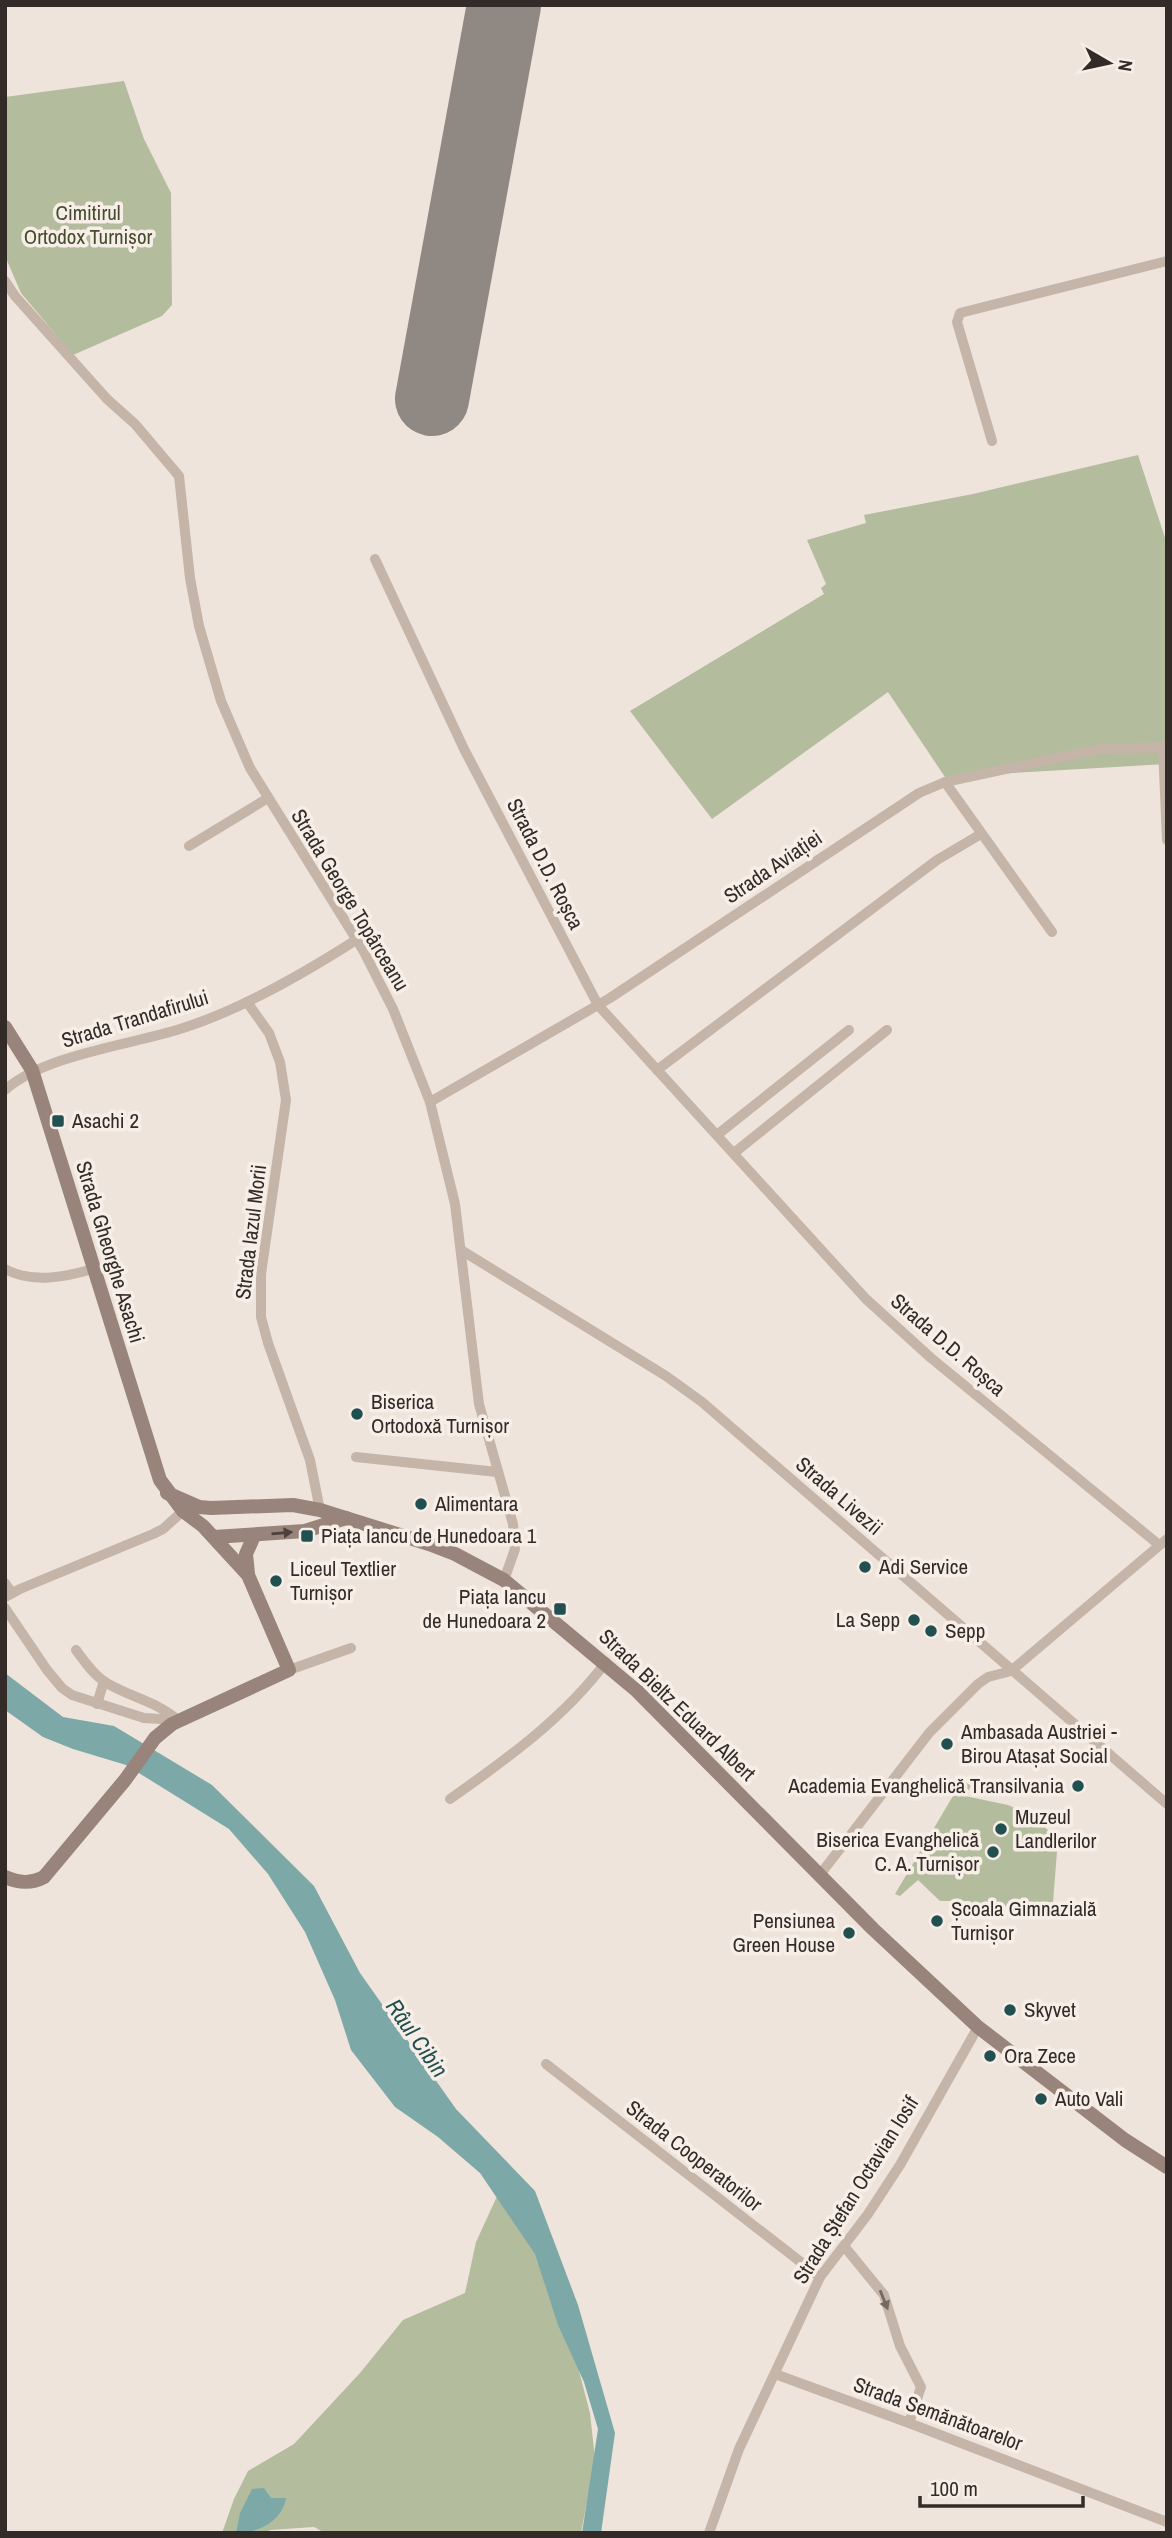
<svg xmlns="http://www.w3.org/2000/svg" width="1172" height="2538" font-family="'Archivo Narrow',sans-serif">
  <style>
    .green { fill: #b3bc9d }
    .water { fill: #7da8a8 }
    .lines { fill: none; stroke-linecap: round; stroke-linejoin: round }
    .runway { stroke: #908882; stroke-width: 74 }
    .street { stroke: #c5b4a8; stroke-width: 10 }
    .secondary { stroke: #98847a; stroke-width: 14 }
    .oneway { fill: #4c413c }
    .oneway2 { fill: #756962 }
    .poi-dot { fill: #224f50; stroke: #f7efe7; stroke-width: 2.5 }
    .labels { text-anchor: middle; stroke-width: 7; stroke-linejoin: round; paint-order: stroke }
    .park-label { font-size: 21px; fill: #444e2e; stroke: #f7efe7 }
    .street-label { font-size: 21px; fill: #332b28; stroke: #f7efe7 }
    .poi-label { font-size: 21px; fill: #332b28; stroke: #f7efe7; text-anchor: start }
    .water-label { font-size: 23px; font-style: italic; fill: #224f50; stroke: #f7efe7 }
  </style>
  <rect width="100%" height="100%" fill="#eee4db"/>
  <g class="green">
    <path d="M124,81L144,139L171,193L172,305L162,316L73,355L21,293L5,256V97Z"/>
    <path d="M1138,455L1167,544V764L945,777L888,692L712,819L630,711L824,594L821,588L826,584L807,540L866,523L864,515L973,494Z"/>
    <path d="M963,1779L971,1786L965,1796L1008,1805L1032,1816L1058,1839L1053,1902L985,1908L976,1907L970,1901H940L918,1880L900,1896L895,1894Z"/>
    <path d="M499,2192L551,2264L590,2413L595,2459L581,2533H325L314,2527L270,2530L266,2533H222L234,2499L248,2471L294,2444L360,2373L403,2320L465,2293L476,2242Z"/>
  </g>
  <g class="water">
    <path d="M5,1673L63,1717L114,1726L212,1785L314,1886L360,1973L456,2109L535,2191L578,2305L615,2433L601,2533H582L598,2429L584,2382L558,2325L535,2254L480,2173L438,2137L395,2107L351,2050L335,2000L305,1932L268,1874L229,1829L126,1765L73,1749L43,1737L5,1710Z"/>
    <path d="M264,2488L271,2498H286C282,2522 258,2533 236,2533L240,2513L252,2489Z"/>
  </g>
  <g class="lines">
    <path class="runway" d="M432,399L504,5"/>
    <g class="street">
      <path d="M5,281L15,296L107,399L135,424L179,476L190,578L199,626L221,701L250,768L363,950L393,1009L430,1102L455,1204L479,1404L513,1524L515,1549L504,1580"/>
      <path d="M992,441L957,322L960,313L1167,261"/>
      <path d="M375,559L464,749L598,1005L866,1299L931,1358L1158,1544"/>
      <path d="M1163,747L1167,840"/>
      <path d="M945,782L1052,932"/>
      <path d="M189,846L268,798"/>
      <path d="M247,1002L269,1033L280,1062L286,1100L261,1274V1317L268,1343L310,1460L320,1510"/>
      <path d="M657,1070L937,860L981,834"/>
      <path d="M5,1090C44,1055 129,1045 180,1029C238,1011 306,972 356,940"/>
      <path d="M430,1102L610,998L919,793L945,782L1100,749L1167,747"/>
      <path d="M717,1135L849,1030"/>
      <path d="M734,1153L887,1030"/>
      <path d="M461,1250L666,1376L702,1402L1167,1804"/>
      <path d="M5,1269C32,1284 65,1277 93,1269"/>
      <path d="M356,1457L497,1472"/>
      <path d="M5,1583L12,1593"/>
      <path d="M5,1597L20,1589L153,1534L163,1529L183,1511"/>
      <path d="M5,1608L47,1670L62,1688L72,1695L144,1718L177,1720"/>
      <path d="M76,1650C84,1661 93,1674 105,1682C129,1697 156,1701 178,1720"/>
      <path d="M289,1670L351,1648"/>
      <path d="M97,1704L104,1681"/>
      <path d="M450,1799C507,1759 564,1718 606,1662"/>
      <path d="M819,1876L929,1733L978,1684L988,1677L1011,1671L1167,1539"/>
      <path d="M546,2064L820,2277"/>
      <path d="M844,2246L884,2295L900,2346L921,2387L909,2423"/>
      <path d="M775,2374L909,2423L1167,2522"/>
      <path d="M709,2533L739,2449L820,2277L868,2214L900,2165L978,2027"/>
    </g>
    <g class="secondary">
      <path d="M5,1027L32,1070L160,1480L183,1511L203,1526L248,1575L289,1670L172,1724L155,1738L125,1780L44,1877C31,1884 19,1883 5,1877"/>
      <path d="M167,1493L199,1507L211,1508L293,1505L320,1510L429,1544L455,1554L504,1580L637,1691L873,1929L978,2027L1125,2140L1167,2167"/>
      <path d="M214,1537L305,1531L346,1518"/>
      <path d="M248,1574L246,1554L254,1536"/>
    </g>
  </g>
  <defs><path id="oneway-solid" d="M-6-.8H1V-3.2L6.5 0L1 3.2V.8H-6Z" transform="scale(1.75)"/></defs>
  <use class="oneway" href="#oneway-solid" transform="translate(282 1533) rotate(-5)"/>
  <use class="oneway2" href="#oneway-solid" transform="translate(884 2300) rotate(68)"/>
  <g class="poi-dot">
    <rect x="51" y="1114" width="14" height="14" rx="3.5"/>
    <circle cx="357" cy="1414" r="7"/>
    <circle cx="421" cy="1504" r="7"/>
    <rect x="300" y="1529" width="14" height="14" rx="3.5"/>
    <circle cx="865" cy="1567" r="7"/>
    <circle cx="276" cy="1581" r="7"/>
    <rect x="553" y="1602" width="14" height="14" rx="3.5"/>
    <circle cx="914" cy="1620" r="7"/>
    <circle cx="931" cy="1631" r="7"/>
    <circle cx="947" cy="1744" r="7"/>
    <circle cx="1078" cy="1786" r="7"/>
    <circle cx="1001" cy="1829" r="7"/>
    <circle cx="993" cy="1852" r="7"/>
    <circle cx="937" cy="1921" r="7"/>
    <circle cx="849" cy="1933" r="7"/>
    <circle cx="1010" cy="2010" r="7"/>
    <circle cx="990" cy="2056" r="7"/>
    <circle cx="1041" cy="2099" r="7"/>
  </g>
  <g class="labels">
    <g class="park-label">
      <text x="88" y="220">Cimitirul<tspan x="88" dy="24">Ortodox Turnișor</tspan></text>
    </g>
    <g class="street-label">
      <text transform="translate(545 864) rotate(63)" y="7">Strada D.D. Roșca</text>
      <text transform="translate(773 867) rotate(-34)" y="7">Strada Aviației</text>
      <text transform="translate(350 900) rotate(59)" y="7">Strada George Topârceanu</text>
      <text transform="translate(135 1019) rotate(-17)" y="7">Strada Trandafirului</text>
      <text transform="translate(251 1232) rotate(-83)" y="7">Strada Iazul Morii</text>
      <text transform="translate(110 1252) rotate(73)" y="7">Strada Gheorghe Asachi</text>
      <text transform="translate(948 1345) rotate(41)" y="7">Strada D.D. Roșca</text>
      <text transform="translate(839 1496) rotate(41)" y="7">Strada Livezii</text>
      <text transform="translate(677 1705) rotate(44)" y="7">Strada Bieltz Eduard Albert</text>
      <text transform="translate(694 2156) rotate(38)" y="7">Strada Cooperatorilor</text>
      <text transform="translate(856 2190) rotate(-58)" y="7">Strada Ștefan Octavian Iosif</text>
      <text transform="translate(938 2414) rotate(20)" y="7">Strada Semănătoarelor</text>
    </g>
    <g class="poi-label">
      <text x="72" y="1128">Asachi 2</text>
      <text x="371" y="1409">Biserica<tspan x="371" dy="24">Ortodoxă Turnișor</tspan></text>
      <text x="435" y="1511">Alimentara</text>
      <text x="321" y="1543">Piața Iancu de Hunedoara 1</text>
      <text x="879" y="1574">Adi Service</text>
      <text x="290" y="1576">Liceul Textlier<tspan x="290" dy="24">Turnișor</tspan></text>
      <text x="546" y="1604" text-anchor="end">Piața Iancu<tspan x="546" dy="24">de Hunedoara 2</tspan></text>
      <text x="900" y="1627" text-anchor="end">La Sepp</text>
      <text x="945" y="1638">Sepp</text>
      <text x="961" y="1739">Ambasada Austriei -<tspan x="961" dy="24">Birou Atașat Social</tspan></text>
      <text x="1064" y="1793" text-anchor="end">Academia Evanghelică Transilvania</text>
      <text x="1015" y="1824">Muzeul<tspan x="1015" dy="24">Landlerilor</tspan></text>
      <text x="979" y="1847" text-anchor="end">Biserica Evanghelică<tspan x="979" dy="24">C. A. Turnișor</tspan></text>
      <text x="951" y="1916">Școala Gimnazială<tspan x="951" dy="24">Turnișor</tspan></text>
      <text x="835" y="1928" text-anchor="end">Pensiunea<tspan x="835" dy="24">Green House</tspan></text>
      <text x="1024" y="2017">Skyvet</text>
      <text x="1004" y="2063">Ora Zece</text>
      <text x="1055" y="2106">Auto Vali</text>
    </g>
    <g class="water-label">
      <text transform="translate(417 2038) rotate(55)" y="8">Râul Cibin</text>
    </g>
  </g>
  <rect width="1172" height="2538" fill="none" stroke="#332b28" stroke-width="14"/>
  <g transform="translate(1109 63) rotate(99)" stroke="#f7efe7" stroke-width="5" paint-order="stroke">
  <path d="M0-5L12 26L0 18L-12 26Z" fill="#332b28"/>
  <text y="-10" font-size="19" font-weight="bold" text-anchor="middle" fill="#332b28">N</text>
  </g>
  <path d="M920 2496v10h163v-10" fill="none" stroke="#332b28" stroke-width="3.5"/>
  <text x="930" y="2496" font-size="21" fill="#332b28" stroke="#f7efe7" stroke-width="5" paint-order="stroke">100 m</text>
</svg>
